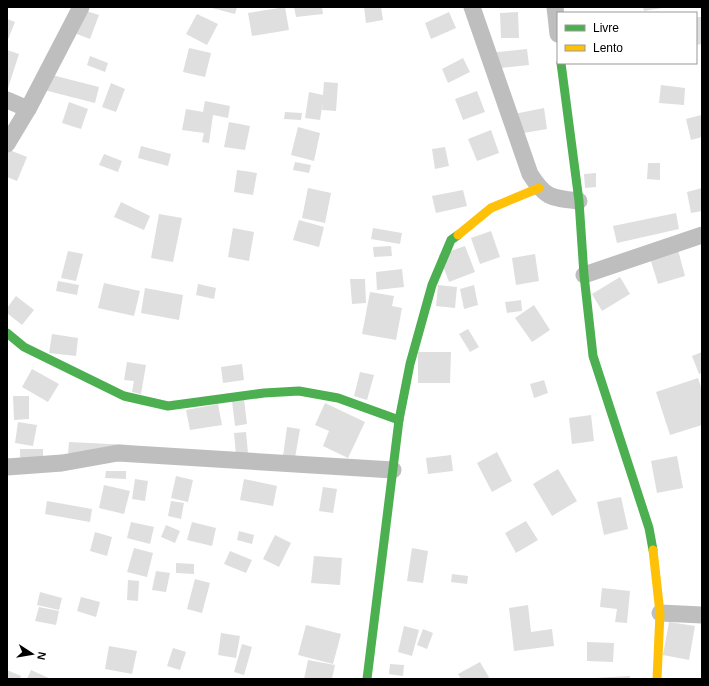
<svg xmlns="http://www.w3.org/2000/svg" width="709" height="686" font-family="Arial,sans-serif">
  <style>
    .building { fill: #dfdfdf }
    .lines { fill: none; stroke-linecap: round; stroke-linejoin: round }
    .street { stroke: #bebebe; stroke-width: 17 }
    .fast { stroke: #4caf50; stroke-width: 9 }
    .slow { stroke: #ffc107; stroke-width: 9 }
  </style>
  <rect width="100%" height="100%" fill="#fff"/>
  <g class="building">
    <path d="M208,7H237L235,14Z"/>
    <path d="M285,7L289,30L252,36L248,13Z"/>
    <path d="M294,7H322L323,14L296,17Z"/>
    <path d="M364,7H381L383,20L366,23Z"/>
    <path d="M643,7H662V8L644,11Z"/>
    <path d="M77,8L99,15L90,39L69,31Z"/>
    <path d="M449,12L456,28L431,39L425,23Z"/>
    <path d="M518,12L519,38H501L500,13Z"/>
    <path d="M197,14L218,24L207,45L186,34Z"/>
    <path d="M696,17H702V44L696,45Z"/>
    <path d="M7,19L15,22L7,42Z"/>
    <path d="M189,48L211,53L205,77L183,72Z"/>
    <path d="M527,49L529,65L491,69L489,53Z"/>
    <path d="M7,50L19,54L7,91Z"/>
    <path d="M90,56L108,63L105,72L87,65Z"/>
    <path d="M463,58L470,72L448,83L442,69Z"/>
    <path d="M48,74L99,87L95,103L44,90Z"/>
    <path d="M324,82L338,83L336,111L322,110L323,101L320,120L305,118L309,92L323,95Z"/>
    <path d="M111,83L125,89L116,112L102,107Z"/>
    <path d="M661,85L685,88L684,105L659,103Z"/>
    <path d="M477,91L485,112L463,120L455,99Z"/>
    <path d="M205,101L230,106L228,118L213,115L209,143L202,142L204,133L182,130L186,109L203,112Z"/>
    <path d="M69,102L88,109L81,129L62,123Z"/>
    <path d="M544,108L547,129L518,134L514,114Z"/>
    <path d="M285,112L302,113L301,120L284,119Z"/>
    <path d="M701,115L702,137L691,140L686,119Z"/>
    <path d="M229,122L250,126L245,150L224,147Z"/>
    <path d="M298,127L320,133L314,161L291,155Z"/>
    <path d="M491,130L499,153L477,161L468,139Z"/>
    <path d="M141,146L171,154L168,166L138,158Z"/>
    <path d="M445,147L449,166L435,169L432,149Z"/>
    <path d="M7,149L27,157L17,181L7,177Z"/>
    <path d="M104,154L122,161L118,172L99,165Z"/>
    <path d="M295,162L311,165L309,173L293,170Z"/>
    <path d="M648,163H660V180L647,179Z"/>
    <path d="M237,170L257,173L253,195L234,192Z"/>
    <path d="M596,173V187L585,188L584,174Z"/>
    <path d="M308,188L331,193L325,223L302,218Z"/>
    <path d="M702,188V211L691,213L687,192Z"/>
    <path d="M463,190L467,206L436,213L432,196Z"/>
    <path d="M121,202L150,216L144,230L114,217Z"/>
    <path d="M676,213L679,229L617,243L613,226Z"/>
    <path d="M159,214L182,218L173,262L151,258Z"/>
    <path d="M299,220L324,227L319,247L293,240Z"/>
    <path d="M233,228L254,232L249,261L228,257Z"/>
    <path d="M373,228L402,233L400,244L371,239Z"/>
    <path d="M491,231L500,257L480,264L471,238Z"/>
    <path d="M391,246L392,256L374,257L373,247Z"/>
    <path d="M465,246L475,272L449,282L439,255Z"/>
    <path d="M678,250L685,276L658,284L650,258Z"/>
    <path d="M68,251L83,254L76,281L61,278Z"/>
    <path d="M535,254L539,281L516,285L512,258Z"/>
    <path d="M402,269L404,287L377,290L376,272Z"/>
    <path d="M620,277L630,294L602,311L592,294Z"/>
    <path d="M350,279H365L366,303L352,304Z"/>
    <path d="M58,281L79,285L77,295L56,291Z"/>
    <path d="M104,283L140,291L134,316L98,308Z"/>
    <path d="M198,284L216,288L214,299L196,295Z"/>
    <path d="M438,285L457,287L455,308L436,306Z"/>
    <path d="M474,285L478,305L464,309L460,289Z"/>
    <path d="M145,288L183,295L179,320L141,313Z"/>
    <path d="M370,292L394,296L392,306L402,308L396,340L362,334Z"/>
    <path d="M16,296L34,310L22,325L7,313V308Z"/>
    <path d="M521,300L522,311L507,313L505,302Z"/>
    <path d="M534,305L550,330L532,342L515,318Z"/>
    <path d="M468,329L479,347L470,352L459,334Z"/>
    <path d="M52,334L78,338L76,356L49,353Z"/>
    <path d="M418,352H451L450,383H418Z"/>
    <path d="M702,352V373L699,374L692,356Z"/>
    <path d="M127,362L146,365L141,394L132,392L134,381L124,380Z"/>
    <path d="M242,364L244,380L223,383L221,367Z"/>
    <path d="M32,369L59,384L48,402L22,387Z"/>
    <path d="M360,372L374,375L367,400L354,396Z"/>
    <path d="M698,378L702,390V425L670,435L656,392Z"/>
    <path d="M544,380L548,393L534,398L530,384Z"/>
    <path d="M13,396H29V419L14,420Z"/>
    <path d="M244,399L247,424L235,426L232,401Z"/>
    <path d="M325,403L365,422L348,458L323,446L329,431L315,425Z"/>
    <path d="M218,404L222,425L190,430L186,410Z"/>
    <path d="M591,415L594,441L572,444L569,418Z"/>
    <path d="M18,422L37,425L33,446L15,443Z"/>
    <path d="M287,427L300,429L295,458L283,456Z"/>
    <path d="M246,432L248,453L236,455L234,433Z"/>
    <path d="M69,442L130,445V456L68,453Z"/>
    <path d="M20,449H43V460L20,461Z"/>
    <path d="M497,452L512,481L492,492L477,463Z"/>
    <path d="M451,455L453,471L428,474L426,458Z"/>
    <path d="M677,456L683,488L657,493L651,461Z"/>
    <path d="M558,469L577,501L552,516L533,484Z"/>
    <path d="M106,471H126V479L105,478Z"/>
    <path d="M176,476L193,480L188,502L171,498Z"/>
    <path d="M135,479L148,481L145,501L132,499Z"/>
    <path d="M244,479L277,486L273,506L240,500Z"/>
    <path d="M104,485L130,491L124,514L99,508Z"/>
    <path d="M323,487L337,489L333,513L319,511Z"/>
    <path d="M621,497L628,529L604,535L597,502Z"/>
    <path d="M47,501L92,509L90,522L45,514Z"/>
    <path d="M171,501L184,503L181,519L168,516Z"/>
    <path d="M526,521L538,540L516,553L505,533Z"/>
    <path d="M131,522L154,527L150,544L127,538Z"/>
    <path d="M192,522L216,528L212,546L187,540Z"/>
    <path d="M166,525L180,531L175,543L161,537Z"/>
    <path d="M239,531L254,535L252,544L237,540Z"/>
    <path d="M95,532L112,537L107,556L90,551Z"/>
    <path d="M275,535L291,543L279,567L263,559Z"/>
    <path d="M134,548L153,553L147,577L127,572Z"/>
    <path d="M412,548L428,551L423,583L407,581Z"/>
    <path d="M230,551L252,560L246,573L224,564Z"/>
    <path d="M314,556L342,558L340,585L311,583Z"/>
    <path d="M176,563L194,564V574L176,573Z"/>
    <path d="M156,571L170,573L166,592L152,590Z"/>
    <path d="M452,574L468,576L467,584L451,582Z"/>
    <path d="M195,579L210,583L202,613L187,609Z"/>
    <path d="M128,580L139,581L138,601L127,600Z"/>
    <path d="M602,588L630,591L627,623L615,622L617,609L600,607Z"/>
    <path d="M40,592L62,598L59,610L37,605Z"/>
    <path d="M81,597L100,602L96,617L77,611Z"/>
    <path d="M528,605L531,632L552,629L554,646L514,651L509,608Z"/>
    <path d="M39,607L59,611L56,625L35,621Z"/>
    <path d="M669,622L695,626L689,660L663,655Z"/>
    <path d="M306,625L341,634L333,664L298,655Z"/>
    <path d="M404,626L419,630L412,656L398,652Z"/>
    <path d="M423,629L433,633L427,649L417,645Z"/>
    <path d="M221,633L240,636L236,658L218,655Z"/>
    <path d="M587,642L614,643L613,662L587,661Z"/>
    <path d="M242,644L252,647L244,675L234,672Z"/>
    <path d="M109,646L137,651L132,674L105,669Z"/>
    <path d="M173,648L186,652L180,670L167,666Z"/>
    <path d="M308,660L335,665L332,679H304Z"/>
    <path d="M480,662L490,679H461L458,674Z"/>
    <path d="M390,664L404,665L403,676L389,674Z"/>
    <path d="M7,670L21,676L20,679H7Z"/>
    <path d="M31,670L51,679H27Z"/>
    <path d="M630,676V679H593V678Z"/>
  </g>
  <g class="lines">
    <g class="street">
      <path d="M472,7L530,174C545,198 551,198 579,201"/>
      <path d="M555,7L558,34"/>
      <path d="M7,100L28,109"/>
      <path d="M7,144L28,109L81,7"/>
      <path d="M584,275L702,235"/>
      <path d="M7,467L62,463L118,453L393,470"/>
      <path d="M660,613L702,615"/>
    </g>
    <g class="fast">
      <path d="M561,63L579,201L584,275L593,356L649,528L653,550"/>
      <path d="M7,333L24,347L124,396L168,406L264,393L299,391L338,398L399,420"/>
      <path d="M367,679L399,420L410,364L432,285L451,240L458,235"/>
    </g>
    <g class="slow">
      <path d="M458,235L491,208L539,188"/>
      <path d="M653,550L660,613L657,679"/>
    </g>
  </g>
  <rect width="709" height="686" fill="none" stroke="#000000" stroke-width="16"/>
  <rect x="557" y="12" width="140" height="52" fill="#ffffff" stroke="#999999"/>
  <rect x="565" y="25" width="20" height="6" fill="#4caf50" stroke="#999999"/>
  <text x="593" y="32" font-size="12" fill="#000000">Livre</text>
  <rect x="565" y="45" width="20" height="6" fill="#ffc107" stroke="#999999"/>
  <text x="593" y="52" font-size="12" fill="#000000">Lento</text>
  <g transform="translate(32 654) rotate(102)" stroke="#ffffff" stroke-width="3" paint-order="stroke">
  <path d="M0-3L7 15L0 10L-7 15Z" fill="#000000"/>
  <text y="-6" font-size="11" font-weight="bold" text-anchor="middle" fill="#000000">N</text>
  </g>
</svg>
